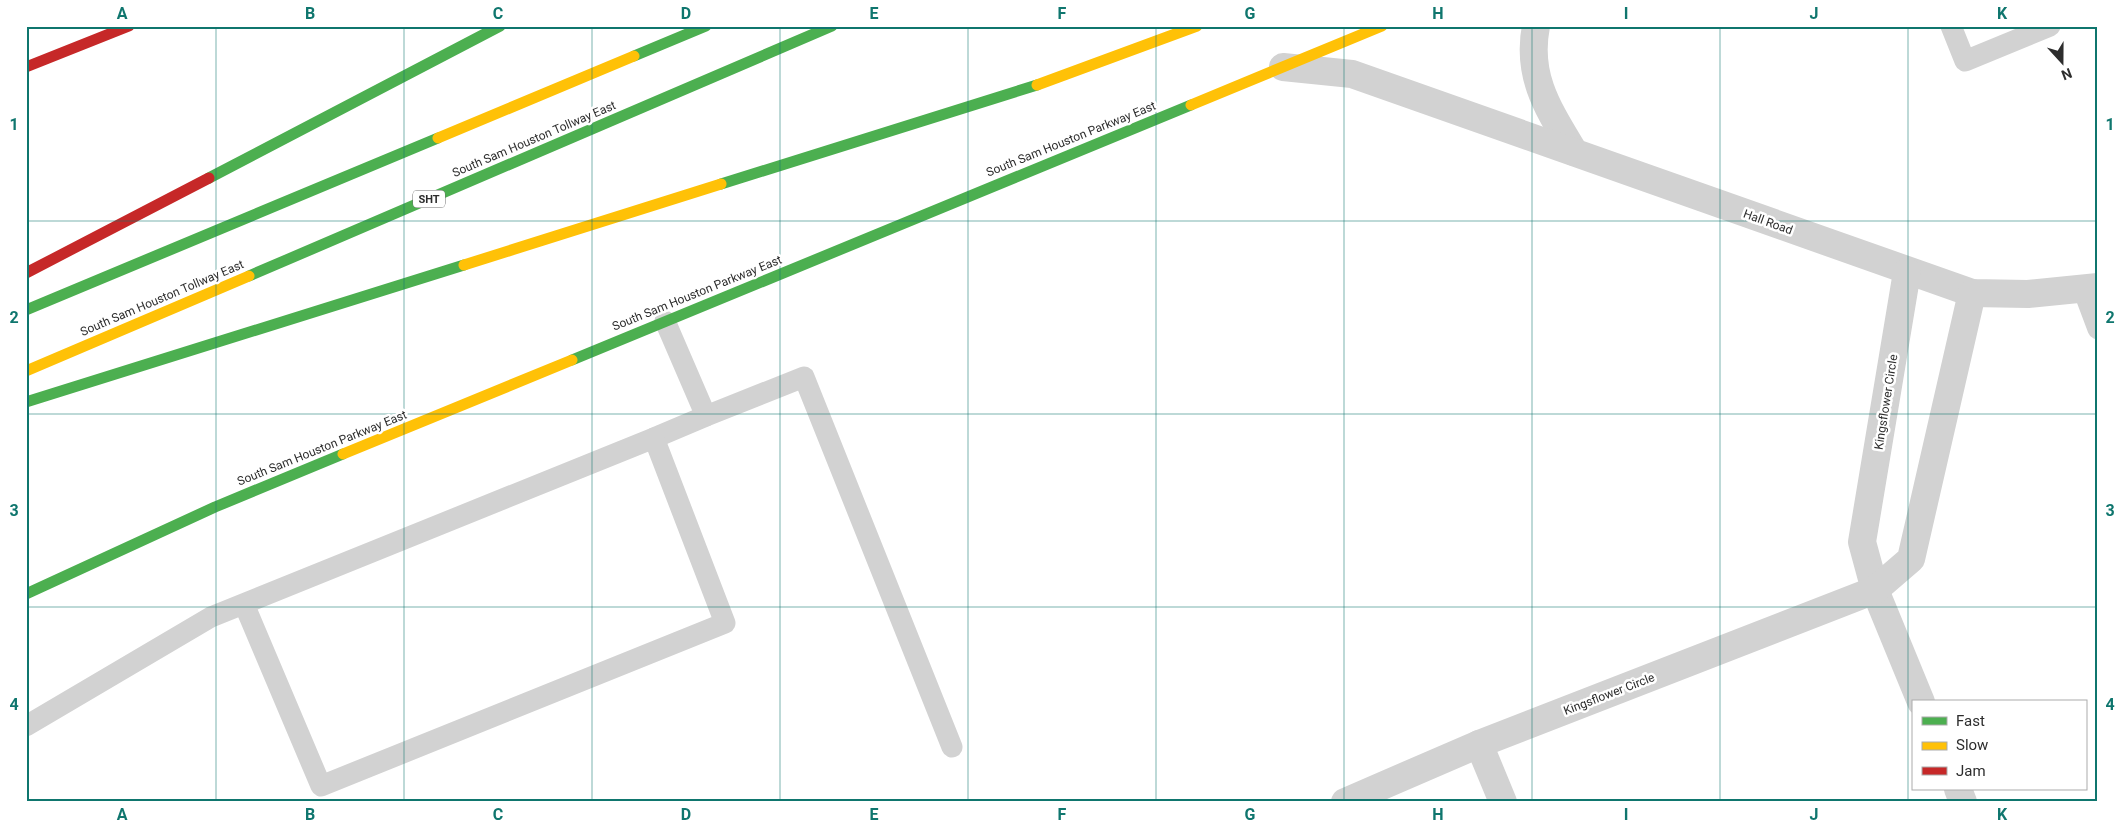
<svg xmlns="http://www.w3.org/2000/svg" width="2124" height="828" font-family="Roboto,sans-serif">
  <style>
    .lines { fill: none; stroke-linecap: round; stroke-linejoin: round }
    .lane { stroke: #d2d2d2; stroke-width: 21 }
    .street { stroke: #d2d2d2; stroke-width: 28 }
    .fast { stroke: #4caf50; stroke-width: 11 }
    .slow { stroke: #ffc107; stroke-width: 11 }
    .jam { stroke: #c62828; stroke-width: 11 }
    .grid { fill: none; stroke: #0f766e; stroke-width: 1; stroke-opacity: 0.55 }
    .labels { text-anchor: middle; stroke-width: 5; stroke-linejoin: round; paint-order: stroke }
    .shield { fill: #fff; stroke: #6c6c6c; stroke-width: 1 }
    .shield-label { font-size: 11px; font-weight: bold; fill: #2d2d2d }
    .street-label { font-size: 12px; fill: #2d2d2d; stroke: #fff }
    .neatline { fill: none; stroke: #0f766e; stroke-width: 2 }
    .grid-label { font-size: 16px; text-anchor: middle; font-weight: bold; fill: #0f766e }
  </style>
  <rect width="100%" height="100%" fill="#fff"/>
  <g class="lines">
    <g class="lane">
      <path d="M1951,26L1965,61L2050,26"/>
      <path d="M2083,289L2098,329"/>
      <path d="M665,321L706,416L804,377L952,747"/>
      <path d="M654,438L706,416"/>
      <path d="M26,726L211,617L654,438L725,623L321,786L244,604"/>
    </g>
    <g class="street">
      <path d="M1536,26C1526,77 1549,110 1574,152"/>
      <path d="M1283,67L1352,74L1972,293L2028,294L2098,287"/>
      <path d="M1907,272L1862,542L1875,590L1921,702"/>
      <path d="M1479,744L1503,802"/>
      <path d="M1958,789L1963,802"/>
      <path d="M1345,802L1479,744L1875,590L1911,559L1972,293"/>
    </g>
    <g class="fast">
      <path d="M634,56L706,26"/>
      <path d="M209,178L500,26"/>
      <path d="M721,184L1037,85"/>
      <path d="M249,276L832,26"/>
      <path d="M26,310L438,138"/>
      <path d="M572,360L1191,105"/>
      <path d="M26,402L464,265"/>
      <path d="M26,594L215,507L343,454"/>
    </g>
    <g class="slow">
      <path d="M1037,85L1197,26"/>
      <path d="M1191,105L1382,26"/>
      <path d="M438,138L634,56"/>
      <path d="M464,265L721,184"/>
      <path d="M26,371L249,276"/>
      <path d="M343,454L572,360"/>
    </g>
    <g class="jam">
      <path d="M26,67L129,26"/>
      <path d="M26,273L209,178"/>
    </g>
  </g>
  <path class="grid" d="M216,26V802M404,26V802M592,26V802M780,26V802M968,26V802M1156,26V802M1344,26V802M1532,26V802M1720,26V802M1908,26V802M26,221H2098M26,414H2098M26,607H2098"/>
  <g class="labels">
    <rect class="shield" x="413" y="190.5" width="32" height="17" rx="4"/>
    <g class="shield-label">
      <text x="429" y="203">SHT</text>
    </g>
    <g class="street-label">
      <text transform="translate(534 139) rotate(-23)" y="4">South Sam Houston Tollway East</text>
      <text transform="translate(1071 139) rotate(-22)" y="4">South Sam Houston Parkway East</text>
      <text transform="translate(1768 222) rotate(20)" y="4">Hall Road</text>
      <text transform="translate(697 293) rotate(-22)" y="4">South Sam Houston Parkway East</text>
      <text transform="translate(162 298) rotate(-23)" y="4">South Sam Houston Tollway East</text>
      <text transform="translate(1886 402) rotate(-81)" y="4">Kingsflower Circle</text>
      <text transform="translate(322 448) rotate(-22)" y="4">South Sam Houston Parkway East</text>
      <text transform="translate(1609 694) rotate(-21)" y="4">Kingsflower Circle</text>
    </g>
  </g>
  <rect width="2124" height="828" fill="none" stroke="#ffffff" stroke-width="55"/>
  <rect x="1912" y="700" width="175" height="90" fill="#ffffff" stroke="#ababab"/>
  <rect x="1922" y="717" width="25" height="8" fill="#4caf50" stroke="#ababab"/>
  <text x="1956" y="726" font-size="15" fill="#2d2d2d">Fast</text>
  <rect x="1922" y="742" width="25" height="8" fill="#ffc107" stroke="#ababab"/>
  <text x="1956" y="750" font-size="15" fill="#2d2d2d">Slow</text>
  <rect x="1922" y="767" width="25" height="8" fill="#c62828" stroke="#ababab"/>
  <text x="1956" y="776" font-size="15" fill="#2d2d2d">Jam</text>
  <g transform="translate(2062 62) rotate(159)" stroke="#ffffff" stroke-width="4" paint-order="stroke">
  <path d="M0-4L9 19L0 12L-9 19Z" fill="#2d2d2d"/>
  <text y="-8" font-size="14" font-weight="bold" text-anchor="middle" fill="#2d2d2d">N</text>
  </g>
  <rect x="28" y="28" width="2068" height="772" class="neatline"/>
  <g class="grid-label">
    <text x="122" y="19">A</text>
    <text x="310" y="19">B</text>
    <text x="498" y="19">C</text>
    <text x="686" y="19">D</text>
    <text x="874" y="19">E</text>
    <text x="1062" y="19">F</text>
    <text x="1250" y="19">G</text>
    <text x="1438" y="19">H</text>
    <text x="1626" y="19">I</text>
    <text x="1814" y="19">J</text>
    <text x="2002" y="19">K</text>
    <text x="14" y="130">1</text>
    <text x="2110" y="130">1</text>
    <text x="14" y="323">2</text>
    <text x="2110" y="323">2</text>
    <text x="14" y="516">3</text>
    <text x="2110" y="516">3</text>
    <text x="14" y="710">4</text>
    <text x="2110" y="710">4</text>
    <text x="122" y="820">A</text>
    <text x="310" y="820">B</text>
    <text x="498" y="820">C</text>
    <text x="686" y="820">D</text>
    <text x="874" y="820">E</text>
    <text x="1062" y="820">F</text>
    <text x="1250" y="820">G</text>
    <text x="1438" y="820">H</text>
    <text x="1626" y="820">I</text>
    <text x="1814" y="820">J</text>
    <text x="2002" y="820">K</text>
  </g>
</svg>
